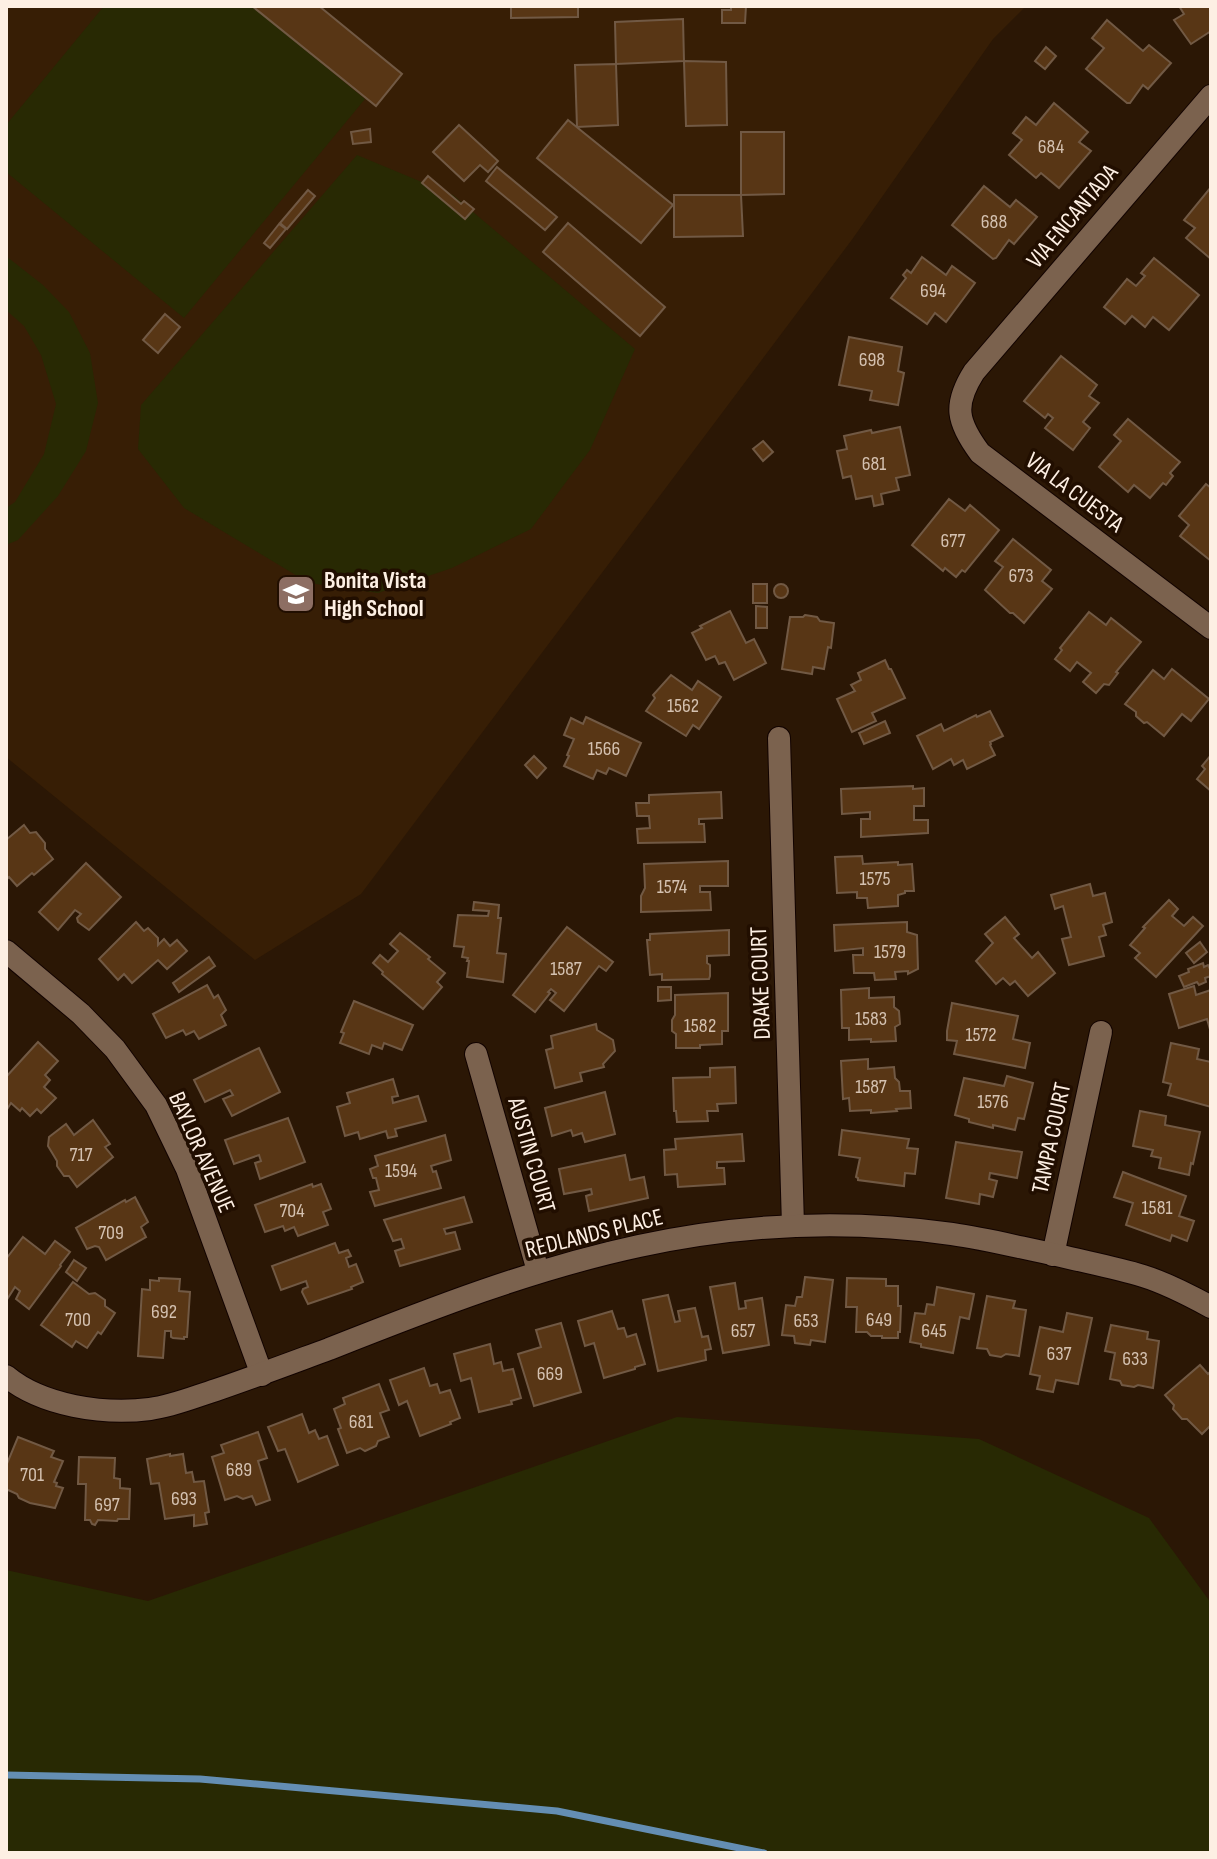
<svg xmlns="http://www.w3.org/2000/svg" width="1217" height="1859" font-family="'Sofia Sans Condensed',sans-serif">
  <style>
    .built { fill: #371e05 }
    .green { fill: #282903 }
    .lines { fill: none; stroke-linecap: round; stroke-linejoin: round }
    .stream { stroke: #648eb3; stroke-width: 7 }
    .building { fill: #583615; stroke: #715944; stroke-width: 2 }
    .street-casing { stroke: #120300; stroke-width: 24 }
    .street { stroke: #7b624e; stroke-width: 22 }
    .labels { text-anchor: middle; stroke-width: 7; stroke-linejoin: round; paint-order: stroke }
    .number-label { font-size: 20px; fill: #d4c1b0 }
    .street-label { font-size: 24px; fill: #fdefe3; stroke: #210e00 }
    .poi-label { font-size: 24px; font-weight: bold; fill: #fdefe3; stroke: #210e00; text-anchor: start }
  </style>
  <rect width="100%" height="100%" fill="#2b1705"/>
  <path class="built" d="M6,6H1026L993,39L851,241L361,894L255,960L6,757Z"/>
  <g class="green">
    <path d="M104,6H252L365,99L184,318L6,172V125Z"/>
    <path d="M357,155L453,195L635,349L590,450L531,529L452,568L378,593L309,583L184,508L138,449L141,405Z"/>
    <path d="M6,256L43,285L69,312L90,353L98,403L86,451L58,496L18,540L6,545V508L15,502L44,454L56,404L41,355L24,326L6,310Z"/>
    <path d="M677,1417L979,1439L1149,1518L1211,1603V1853H6V1570L148,1601Z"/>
  </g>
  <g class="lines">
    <path class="stream" d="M6,1775L200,1779L557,1811L764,1853"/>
  </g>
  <g class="building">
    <path d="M252,6H319L402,74L376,106Z"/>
    <path d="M511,6H578V17L511,18Z"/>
    <path d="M731,6H746L745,23H722V10H731Z"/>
    <path d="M1179,6H1211V31L1191,44L1174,20L1184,14Z"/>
    <path d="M683,19L684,61L616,64L615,22Z"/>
    <path d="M1107,20L1143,51L1149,45L1171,63L1148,89L1143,85L1130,103H1127L1086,69L1104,48L1092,38Z"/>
    <path d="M1046,47L1056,56L1045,69L1035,61Z"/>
    <path d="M684,61L726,62L727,125L686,126Z"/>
    <path d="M616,64L618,125L577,127L575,65Z"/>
    <path d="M1054,103L1088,132L1079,142L1091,151L1059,188L1041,173L1036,178L1009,155L1022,140L1013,133L1026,117L1036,125Z"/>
    <path d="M568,120L673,205L641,243L537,158Z"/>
    <path d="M459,125L498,161L488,172L480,165L464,181L433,152Z"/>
    <path d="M370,129L371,142L353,144L351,132Z"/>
    <path d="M741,132H784V194L741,195Z"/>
    <path d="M497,167L557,217L545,230L486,181Z"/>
    <path d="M428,176L461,204L464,201L474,209L465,219L422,183Z"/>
    <path d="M984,186L1010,207L1016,200L1037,217L1014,244L1009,240L996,258L993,259L952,225Z"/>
    <path d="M1211,187V259L1186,238L1195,228L1184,220Z"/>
    <path d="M308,190L315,196L287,229L280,223Z"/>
    <path d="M674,195H741L743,236L674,237Z"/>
    <path d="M568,223L665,307L640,336L543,252Z"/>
    <path d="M279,224L286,229L270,248L264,243Z"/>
    <path d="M922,257L946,275L952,266L975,283L946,322L935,313L927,324L891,298L906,278L903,275L907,270L911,273Z"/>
    <path d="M1154,258L1199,295L1169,330L1153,317L1145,327L1132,316L1125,324L1104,307L1127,279L1136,286L1145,276L1141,273Z"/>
    <path d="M165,314L180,327L158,353L143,340Z"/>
    <path d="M849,337L902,347L898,371L904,373L898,405L870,400L872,391L839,385Z"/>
    <path d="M1061,356L1097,385L1089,396L1099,403L1083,422L1090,428L1073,450L1045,428L1053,418L1048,414L1045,418L1024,401Z"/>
    <path d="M1128,419L1180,462L1170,473L1173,476L1166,485L1163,483L1150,498L1134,485L1128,492L1099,467L1121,441L1114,435Z"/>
    <path d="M900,427L910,475L896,478L899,490L881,494L883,504L874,506L872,496L856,499L851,476L843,478L837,451L847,449L844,436L871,430L872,433Z"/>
    <path d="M763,441L773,452L763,461L753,449Z"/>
    <path d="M1206,484L1211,488V561L1180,536L1189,525L1179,516Z"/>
    <path d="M949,499L965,511L970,505L999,530L965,572L962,570L956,577L945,568L943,571L912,545Z"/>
    <path d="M1013,539L1051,570L1042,581L1052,589L1024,623L1013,613H1010L985,590L1003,567L995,561Z"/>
    <circle cx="781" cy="591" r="7"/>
    <rect x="753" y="584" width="14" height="19"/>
    <path d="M756,606L767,607V628H756Z"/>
    <path d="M730,611L746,643L754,639L766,663L734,680L725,662L719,664L715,656L706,660L692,633L702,628L700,626Z"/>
    <path d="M1089,612L1106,625L1111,618L1141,642L1116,672L1118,673L1109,685L1104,684L1096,693L1083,682L1091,673L1077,662L1070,671L1055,659L1062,650L1060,648Z"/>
    <path d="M805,615L817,617L820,621L834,623L831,648L828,647L824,669L813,667L812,674L782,669L790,617H803Z"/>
    <path d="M885,660L889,669H891L905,698L872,713L876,721L852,732L837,699L855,691L851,685L861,680L858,673Z"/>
    <path d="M1172,669L1209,699L1191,721L1182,714L1164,736L1147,722L1144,723L1136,716V712L1125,704L1153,670L1164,679Z"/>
    <path d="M671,675L692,690L698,681L721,697L699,729L693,725L686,736L646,711L655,698L653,695Z"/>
    <path d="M990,711L1003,736L990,742L991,744L990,745L995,755L967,769L963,760L954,765L951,759L933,769L917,736L941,724L944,731L976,715L977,717Z"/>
    <path d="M586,717L641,743L626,776L609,768L606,774L597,770L593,779L564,766L569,756L567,755L574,739L564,735L571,718L583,724Z"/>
    <path d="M885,721L890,733L864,744L859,733Z"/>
    <path d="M1211,755V791L1197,779L1205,769L1202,766Z"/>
    <path d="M534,756L546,768L537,778L525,765Z"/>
    <path d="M913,786V789L924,788V806H914V820H928V833L861,837V819H870V812L842,814L841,789Z"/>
    <path d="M721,792L722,818L699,819V824H704L705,842L638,843L637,829L650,828L649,816H637L636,803H649V795Z"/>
    <path d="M24,825L30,833L36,832L45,843V849L53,859L34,875L32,873L17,886L9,877L6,880V840Z"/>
    <path d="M862,856L863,864L898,862V865L912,864L914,891H905V893L898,895V906L868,908L867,898H857V892L837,893L835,857Z"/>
    <path d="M728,861V886H700V892H710L711,910L641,912V896L645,888L644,864Z"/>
    <path d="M86,863L121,897L89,930L78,922L77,918L81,914L75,910L58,930L39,912Z"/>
    <path d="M1090,884L1093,896L1105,893L1112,922L1103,925L1106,935L1099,937L1104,956L1069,965L1062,939L1071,937L1063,906L1055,909L1051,895Z"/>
    <path d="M1169,900L1178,909L1172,916L1184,926L1193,917L1203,926L1156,977L1135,958L1140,953L1130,945L1145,928L1143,927Z"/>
    <path d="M474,902L499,905L498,918H501L497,953L506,954L503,982L467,977L469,961H467L468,958L462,957L464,947L454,946L458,915L488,916L489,911L473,910Z"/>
    <path d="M1005,917L1019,934L1014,938L1032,958L1038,952L1055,973L1028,996L1015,981L1010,985L1003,978L996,984L976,961L993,943L985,934Z"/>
    <path d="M136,922L144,931L148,928L158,938V945L164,939L170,946L177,940L187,951L167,969L158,960L132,983L124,974L118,980L99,959Z"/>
    <path d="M907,922V932L917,935L918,969L908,974V971L895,972L896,979L875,980L874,973H854L853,955H863V948L835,951L834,925Z"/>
    <path d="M567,927L613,962L606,971L599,966L564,1011L550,1000L556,993L551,989L548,992L550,993L535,1012L513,995Z"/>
    <path d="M729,930V955L707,956V963L710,965V976L709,979L662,980V974L650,975L647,940H650V934Z"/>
    <path d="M400,933L430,957L428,959L445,973L437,982L442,987L423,1009L382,974L383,972L373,963L380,955L388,962L398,951L390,944Z"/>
    <path d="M1200,942L1207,952L1194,963L1186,953Z"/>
    <path d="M209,957L215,966L179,992L173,983Z"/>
    <path d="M1203,963L1204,967L1208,965L1211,971V976L1205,978L1206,982L1199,985L1197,982L1184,987L1179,976L1189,972L1188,969Z"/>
    <path d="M207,985L214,998L218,995L226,1010L221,1015L226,1025L199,1039L194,1031L186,1035L183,1030L166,1038L153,1014Z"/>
    <path d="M1194,986L1196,995L1211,990V1033L1207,1019L1179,1028L1169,994Z"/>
    <path d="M658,987H671V1000L658,1001Z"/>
    <path d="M869,988V998L894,997V1007L899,1011L900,1024L895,1027L896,1041L871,1042V1039L849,1040V1028H842L841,990Z"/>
    <path d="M728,993V1031H722V1044L700,1045V1048H676V1034L672,1031V1020L675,1015V995Z"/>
    <path d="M354,1001L413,1025L402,1050L384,1043L382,1049L372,1045L369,1054L340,1043L344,1033L341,1032Z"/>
    <path d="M952,1003L1018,1016L1013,1039L1030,1043L1025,1068L954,1054L957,1041L947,1040V1031Z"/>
    <path d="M596,1024L597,1030L613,1040L615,1051L603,1064L604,1067L580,1073L582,1081L555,1088L546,1050L553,1048L551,1036Z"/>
    <path d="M38,1042L58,1061L45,1075L50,1080L44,1087L56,1098L41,1113L37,1109L30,1116L22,1108L20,1111L11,1103L6,1111V1077Z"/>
    <path d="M1171,1043L1199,1049L1197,1059L1211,1062V1107L1168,1095L1171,1084L1163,1082Z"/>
    <path d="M259,1048L280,1092L232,1116L223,1099L233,1095L230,1090L205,1102L194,1080Z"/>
    <path d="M868,1059V1069L894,1067L895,1078L899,1082L900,1091H910L911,1108L896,1109L897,1111L871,1113V1110L850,1111L849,1098L843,1099L841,1061Z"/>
    <path d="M735,1067L736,1103L717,1104L718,1111H707L708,1121L677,1122L676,1111H674L673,1078L710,1077V1068Z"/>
    <path d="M1007,1076L1033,1083L1024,1119L1018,1118L1015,1130L993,1125V1128L969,1122V1119L955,1115L964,1078L1004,1086Z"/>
    <path d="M393,1079L398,1096L392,1097L393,1103L418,1096L426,1121L395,1129L397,1136L388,1138L386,1131L360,1139L358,1132L345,1136L337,1107L350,1103L347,1093Z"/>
    <path d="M605,1092L615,1134L585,1142L582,1133L573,1136L571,1130L552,1136L545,1108Z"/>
    <path d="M1140,1111L1166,1116L1165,1125L1200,1132L1193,1164L1191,1163L1189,1175L1159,1168L1161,1158L1151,1156L1153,1150L1133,1146Z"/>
    <path d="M288,1118L305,1162L260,1179L255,1163L261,1161L259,1155L234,1164L225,1140Z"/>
    <path d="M93,1120L110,1144L105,1147L113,1157L77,1187L69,1176H64L57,1166V1161L48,1146L49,1137L66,1124L74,1135Z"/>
    <path d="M842,1130L909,1139L907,1148L918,1149L915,1174L905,1173L904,1186L858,1180V1178L856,1177L860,1158L839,1155Z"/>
    <path d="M742,1134L744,1161L717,1162V1168H724L725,1184L678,1187L677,1174L665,1175L664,1150L676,1149L675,1139Z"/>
    <path d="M445,1135L451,1160L431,1166L433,1172L436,1171L441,1188L375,1206L370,1192L379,1190L376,1178H373L370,1169L378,1166L375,1156Z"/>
    <path d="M956,1142L1022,1152L1017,1178L990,1173L989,1179L997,1181L993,1197L980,1194L979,1204L946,1198Z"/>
    <path d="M625,1155L630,1180L644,1177L648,1198L589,1211L586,1196L592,1194L591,1189L564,1194L559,1169Z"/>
    <path d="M1123,1172L1186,1196L1179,1216L1194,1221L1187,1241L1172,1235L1170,1241L1126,1225L1133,1203L1114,1197Z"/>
    <path d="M312,1184L313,1187L321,1184L331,1209L323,1212L328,1225L298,1236L294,1227L285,1231L283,1226L265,1232L255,1205Z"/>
    <path d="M135,1197L148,1222L141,1227L146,1237L106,1260L99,1247L95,1246L87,1249L76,1228L125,1200L126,1202Z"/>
    <path d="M464,1197L472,1222L444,1229L446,1234L455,1232L460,1249L400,1266L395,1251L404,1248L401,1239L393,1241L384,1220Z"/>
    <path d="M23,1237L45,1254L55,1241L70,1252L60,1265L61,1266L29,1309L16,1299L20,1291L15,1287L6,1301V1259Z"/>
    <path d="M335,1243L339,1253L348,1250L351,1256L346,1258L349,1267L356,1264L363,1282L351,1287L352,1289L308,1304L302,1292L303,1289L308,1287L306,1281L281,1290L272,1266Z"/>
    <path d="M74,1260L86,1268L77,1281L66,1272Z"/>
    <path d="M805,1277L833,1280L825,1342L811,1340L810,1345L795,1343L794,1336L782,1335L786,1305L795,1306L797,1297H802Z"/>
    <path d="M159,1278L180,1279L179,1291L190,1292L187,1337H184V1339L173,1338L171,1337V1331H165L163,1358L138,1356L142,1289L150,1290V1280L159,1281Z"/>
    <path d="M847,1278L886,1279V1286H898V1306H901L900,1332H898V1338H882V1336H871L867,1332H856L857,1307H846Z"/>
    <path d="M73,1282L89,1294L95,1293L105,1300V1306L115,1313L101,1334L98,1332L87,1348L76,1341L72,1347L41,1325Z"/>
    <path d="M735,1283L739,1309L746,1308L745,1301L762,1298L769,1345L723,1353L710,1287Z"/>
    <path d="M937,1287L974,1294L969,1319L960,1317L953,1353L921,1347V1344L910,1342L915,1313L925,1314L927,1304L934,1305Z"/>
    <path d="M668,1295L675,1322L680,1321L678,1311L695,1308L702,1337L708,1336L711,1349L705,1350L706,1360L658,1371L643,1300Z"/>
    <path d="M987,1296L1015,1301L1013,1308L1026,1310L1019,1356L1006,1354L1001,1357L990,1355L987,1349L977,1348Z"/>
    <path d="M612,1311L618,1329L624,1328L627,1337L636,1334L645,1364L635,1367V1369L604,1378L594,1343L585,1346L578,1321Z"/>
    <path d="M1067,1313L1092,1318L1078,1384L1056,1380L1053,1392L1037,1389L1040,1376L1030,1374L1040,1327L1063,1332Z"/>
    <path d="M561,1323L581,1392L534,1406L518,1354L541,1347L536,1330Z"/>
    <path d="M1111,1325L1148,1332L1147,1339L1159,1341L1153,1388L1138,1385L1134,1387L1122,1385L1120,1381L1110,1379L1115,1353L1105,1351Z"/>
    <path d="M490,1344L494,1364L501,1362L503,1371L513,1369L521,1398L511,1401L512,1404L479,1412L471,1378L461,1381L454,1354Z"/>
    <path d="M1200,1365L1208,1374L1211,1371V1425L1202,1434L1187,1419H1182L1173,1409L1174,1405L1165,1395Z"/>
    <path d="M424,1368L430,1386L437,1384L440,1393L450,1390L460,1418L450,1422L451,1424L420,1436L407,1401L399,1405L390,1380Z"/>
    <path d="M379,1384L389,1410L380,1413L389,1437L378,1441L376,1446L365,1451L360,1448L347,1453L338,1429L341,1428L334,1409L345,1404L343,1398Z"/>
    <path d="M302,1414L309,1433L315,1430L319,1439L327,1436L338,1465L298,1482L285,1449L278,1451L268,1427Z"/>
    <path d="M258,1432L267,1458L258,1461L270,1500L256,1505L252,1496L243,1499L237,1496L225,1500L212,1457L224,1453L221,1445Z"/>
    <path d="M18,1437L54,1451L51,1457L63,1461L54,1482L57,1483L56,1486L63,1488L55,1508L30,1503L19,1498L17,1494L6,1489V1466Z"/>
    <path d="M170,1454V1456L183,1454L186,1473L192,1472L194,1482L204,1481L209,1512L205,1513L207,1524L194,1526V1515L165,1519L159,1483L151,1484L147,1459Z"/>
    <path d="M79,1457L115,1458L114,1478L120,1479V1488L130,1489L129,1519H118L117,1521L98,1520L95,1525L92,1524L90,1520H85L86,1484H78Z"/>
  </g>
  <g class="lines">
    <g class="street-casing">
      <g id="street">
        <path d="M1211,96L974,372C953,405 957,422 980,453L1211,628"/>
        <path d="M779,738L793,1226"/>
        <path d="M6,951L81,1014L115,1049L156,1105L187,1169L262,1375"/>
        <path d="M476,1054L538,1271"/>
        <path d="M1053,1255L1101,1032"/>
        <path d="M6,1376C42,1406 104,1415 150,1409C173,1406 194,1397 216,1390C254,1377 291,1363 329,1349C430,1309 532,1269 639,1246C741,1224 848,1219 952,1234C987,1239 1022,1248 1057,1255C1085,1262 1114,1267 1143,1276C1166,1283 1189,1295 1211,1307"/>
      </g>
    </g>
    <use href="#street" class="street"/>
  </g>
  <defs>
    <g id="school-square" transform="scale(2)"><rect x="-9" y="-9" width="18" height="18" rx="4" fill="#8d6e63" stroke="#210e00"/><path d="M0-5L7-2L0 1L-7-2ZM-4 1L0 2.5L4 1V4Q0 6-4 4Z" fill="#fff"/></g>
  </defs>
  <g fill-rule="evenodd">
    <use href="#school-square" x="296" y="594"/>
  </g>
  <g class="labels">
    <g class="number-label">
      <text x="1051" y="153">684</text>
      <text x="994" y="228">688</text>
      <text x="933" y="297">694</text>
      <text x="872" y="366">698</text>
      <text x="874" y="470">681</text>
      <text x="953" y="547">677</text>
      <text x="1021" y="582">673</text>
      <text x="683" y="712">1562</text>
      <text x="604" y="755">1566</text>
      <text x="875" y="885">1575</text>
      <text x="672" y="893">1574</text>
      <text x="890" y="958">1579</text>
      <text x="566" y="975">1587</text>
      <text x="871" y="1025">1583</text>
      <text x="700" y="1032">1582</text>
      <text x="981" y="1041">1572</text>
      <text x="871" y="1093">1587</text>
      <text x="993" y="1108">1576</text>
      <text x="81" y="1161">717</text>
      <text x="401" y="1177">1594</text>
      <text x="1157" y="1214">1581</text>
      <text x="292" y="1217">704</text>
      <text x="111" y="1239">709</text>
      <text x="164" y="1318">692</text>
      <text x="78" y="1326">700</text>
      <text x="879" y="1326">649</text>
      <text x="806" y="1327">653</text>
      <text x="743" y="1337">657</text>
      <text x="934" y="1337">645</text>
      <text x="1059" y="1360">637</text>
      <text x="1135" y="1365">633</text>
      <text x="550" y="1380">669</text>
      <text x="361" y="1428">681</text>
      <text x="239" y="1476">689</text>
      <text x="32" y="1481">701</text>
      <text x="184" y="1505">693</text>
      <text x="107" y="1511">697</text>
    </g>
    <g class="street-label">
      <text transform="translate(1072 216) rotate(-50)" y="8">VIA ENCANTADA</text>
      <text transform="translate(1075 492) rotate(37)" y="8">VIA LA CUESTA</text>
      <text transform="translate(760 983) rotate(-92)" y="8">DRAKE COURT</text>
      <text transform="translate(1051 1138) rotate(-78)" y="8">TAMPA COURT</text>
      <text transform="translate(202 1152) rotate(66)" y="8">BAYLOR AVENUE</text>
      <text transform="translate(532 1155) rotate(74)" y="8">AUSTIN COURT</text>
      <text transform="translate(594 1233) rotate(-14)" y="8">REDLANDS PLACE</text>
    </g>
    <g class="poi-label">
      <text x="324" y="588">Bonita Vista<tspan x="324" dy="28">High School</tspan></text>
    </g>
  </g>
  <rect width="1217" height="1859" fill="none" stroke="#fdefe3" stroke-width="16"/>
</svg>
